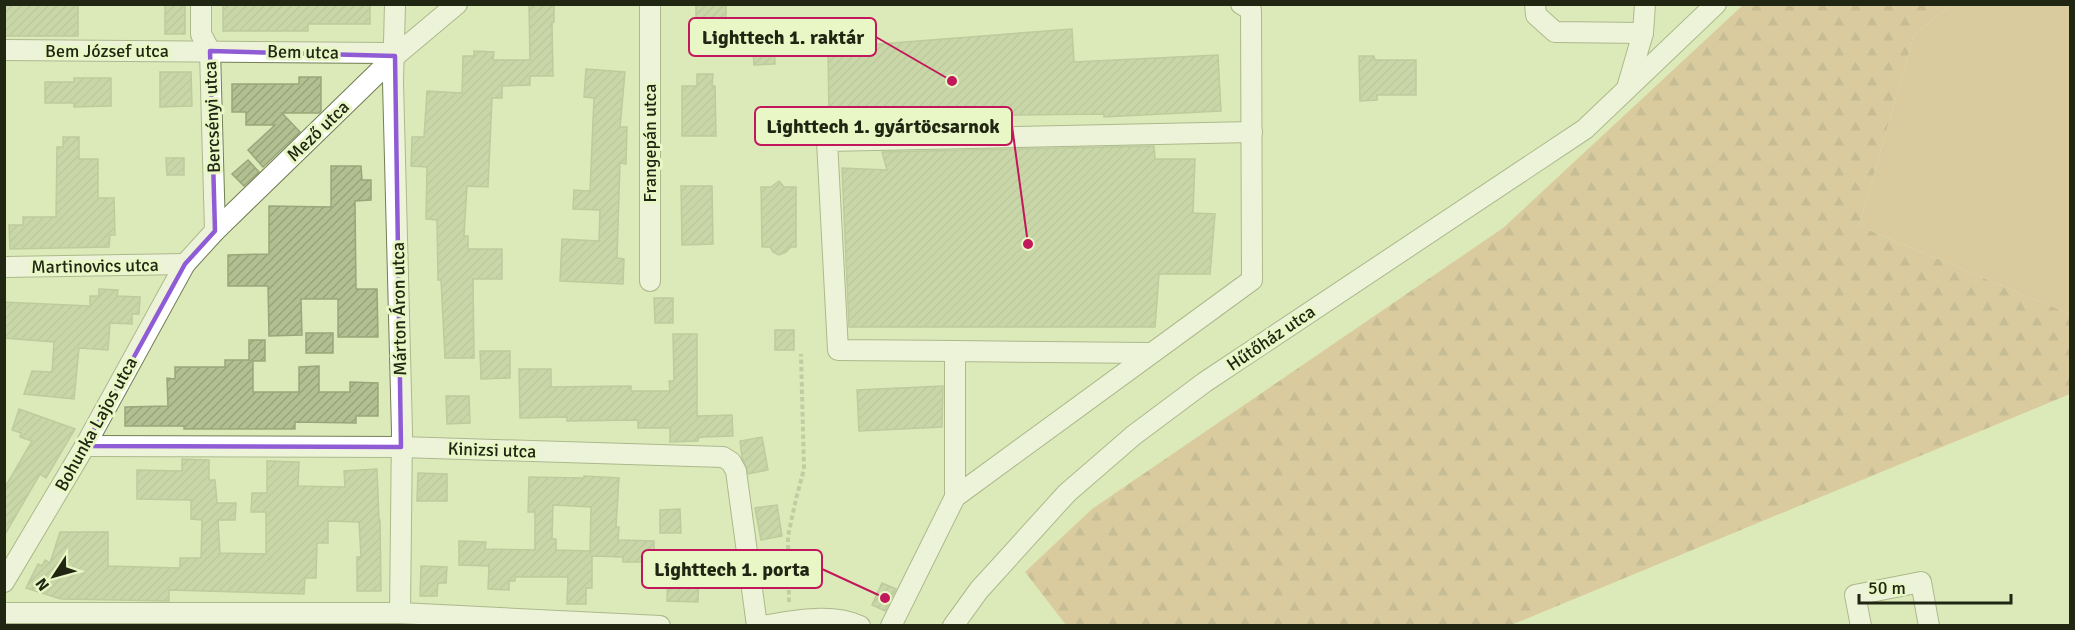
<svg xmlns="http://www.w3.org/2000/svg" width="2075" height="630" font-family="Signika,sans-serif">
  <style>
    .green { fill: #d7a77f }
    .forest { fill: url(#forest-firs) }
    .building { fill: url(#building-hatch); stroke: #99a679; stroke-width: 1.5; fill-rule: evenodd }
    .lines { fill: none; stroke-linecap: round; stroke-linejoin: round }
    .minor-casing { stroke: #727e53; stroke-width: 22 }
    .path { stroke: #9ea983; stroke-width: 4; stroke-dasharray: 4.5 3; stroke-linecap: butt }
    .minor { stroke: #fff; stroke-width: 20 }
    .marked { fill: none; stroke: #905cd5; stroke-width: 4.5; stroke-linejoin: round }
    .labels { text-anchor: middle; stroke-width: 6; stroke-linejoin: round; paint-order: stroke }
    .street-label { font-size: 18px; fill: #212613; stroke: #e9f7c7 }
    .leader { fill: none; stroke: #c2185b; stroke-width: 2 }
    .callout-dot { fill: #c2185b; stroke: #e9f7c7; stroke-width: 2 }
    .callout { fill: #e9f7c7; stroke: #c2185b; stroke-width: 2 }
    .callout-label { font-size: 20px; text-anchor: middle; font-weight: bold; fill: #212613 }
  </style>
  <defs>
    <pattern id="forest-firs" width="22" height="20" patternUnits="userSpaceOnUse" patternTransform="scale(1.5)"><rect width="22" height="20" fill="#d7a77f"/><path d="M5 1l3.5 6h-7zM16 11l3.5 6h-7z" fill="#ae8867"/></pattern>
    <pattern id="building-hatch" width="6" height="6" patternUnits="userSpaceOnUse" patternTransform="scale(1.5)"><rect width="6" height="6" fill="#b1bf91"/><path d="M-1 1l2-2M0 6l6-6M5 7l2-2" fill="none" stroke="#98a47c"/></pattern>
  </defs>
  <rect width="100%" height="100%" fill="#dceaba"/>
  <path class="green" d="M1951,5H2070V314L1859,226L1914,35Z"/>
  <path class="forest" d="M1743,5H1951L1914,35L1859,226L2070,314V394L1511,625H1066L1025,572L1092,509L1503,228Z"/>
  <g class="building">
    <rect x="4" y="4" width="74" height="32"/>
    <rect x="165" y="4" width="20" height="30"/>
    <path d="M223,4H370V24H308V31H223Z"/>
    <path d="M529,4H554V22H552L553,76H530V85L502,86V98H492L488,187L467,186L464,236H468V249H502V279H473L474,358H445L441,280H438L437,220L426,219L427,167L411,166L412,137H424L427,91L462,93L463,56H474V51L494,52L493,60H530Z"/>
    <rect x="696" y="4" width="30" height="23"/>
    <path d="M1072,29L1074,62L1218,55L1221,111L1104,117V114L829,117L828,48Z"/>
    <path d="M773,31L775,64L754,65L752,33Z"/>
    <path d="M1359,56H1374L1375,60H1416V95H1377V100L1360,101Z"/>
    <path d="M586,69L625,72L620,127H627L626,164L620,163L617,258L624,259L623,284L560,281L562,239L599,241L600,210L573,209L574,190L590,191L594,98L584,97Z"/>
    <path d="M160,72H191L192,106L160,107Z"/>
    <path d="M697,74H713L712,86H715L716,136H682V86H697Z"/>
    <path d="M299,77H321V111L319,113H282L300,132L263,167L248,150L275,125H246V112H232V84H299Z"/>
    <path d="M74,78H111V106L74,107V103H45V82H74Z"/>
    <path d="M63,137H79V159H98V198H114L115,235H110L109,247L10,249L9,225H23V217H56L57,147H63Z"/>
    <path d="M1154,146L1155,159H1195L1193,213L1215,214L1210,274H1159L1155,327H849L842,168L887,170L882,152Z"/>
    <path d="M166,158H184V175H167Z"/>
    <path d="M248,160L259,172L244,186L232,174Z"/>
    <path d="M331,166H361L362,180H371V200L355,201L356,289H377L378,337H338V299H301L302,335L269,336L268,286H228V255L269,254V206L331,207Z"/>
    <path d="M779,181L784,187H796V247H791L786,252L779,255L773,252L770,247H762L761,187H771Z"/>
    <path d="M681,186H712L713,244L682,245Z"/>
    <path d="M99,289L118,290L117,296L140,297L139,314H132V324L110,323L108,350L79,348L74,399L24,394L32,371L52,372L54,342L4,338V302L90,306V296H99Z"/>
    <path d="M654,298H673V323H655Z"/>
    <rect x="775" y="330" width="19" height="20"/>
    <rect x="306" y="333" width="27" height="20"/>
    <path d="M673,334H697V416L732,415L733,436L702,437L698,438V441L670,442V428H638V420L567,421V417L520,418L519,369H551V387L631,386V391H670L669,381H674Z"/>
    <path d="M249,340H265V361H253V392H299V367L319,366V392H350V382L378,383V416H356V423L295,422V429H184V426H125V407L168,406L167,378L175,379V367H225V360H249Z"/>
    <path d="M480,351H510V378L481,379Z"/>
    <path d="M943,386L942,427L859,431L857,390Z"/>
    <path d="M446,396H469L470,423L447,424Z"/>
    <path d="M19,409L75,429L46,478L40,474L4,536V489L32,441L20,437L21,433L12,430Z"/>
    <path d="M762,437L768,470L748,474L742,457L740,441Z"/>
    <path d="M182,459L209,460V480H215L217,503H236L235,520H218L220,553L266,554V512H251L252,493H267V461L299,462L298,486L345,487L344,471L377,469L379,520H380L381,591H357V557H361L359,522L328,521V543H317L316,578H305L304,594L169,590V601L61,599L26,588L38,564L42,566L45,560L50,563L60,532H108V566L180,568V558H201L202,520L191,519V500L137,499V470L182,471Z"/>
    <path d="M418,473L447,474V501H417Z"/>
    <path d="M584,476L619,478L616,527H619L618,540L654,541V562H623V557L592,556V588H586V604H567L568,577H515V581H509V590L488,589L489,566L459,565V541L486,542L485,549L535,550V512H528L529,477L584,478ZM553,505L591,507L590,551L556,550V539H552Z"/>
    <path d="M777,505L782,536L761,540L755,508Z"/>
    <path d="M680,509L681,533H660V510Z"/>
    <path d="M421,566L447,567L446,583H438L437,596H420Z"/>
    <path d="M668,569L689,570V573H699L698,602L667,601Z"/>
    <path d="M882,583L896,589L885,611L872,605Z"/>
  </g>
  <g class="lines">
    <g class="minor-casing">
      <g id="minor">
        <path d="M201,4V34L210,51L215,231"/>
        <path d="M395,4L393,82L402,432L400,613"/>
        <path d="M1535,4L1536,15L1555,32L1643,33"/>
        <path d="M4,50L388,53L395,56"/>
        <path d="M1627,88L1643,33L1645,4"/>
        <path d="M4,267L185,264"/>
        <path d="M650,281V4"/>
        <path d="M955,351L838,350L827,141L1252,132"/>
        <path d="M85,446L401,447L723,457L731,462L736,471L757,626"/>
        <path d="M955,497V351L1150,353"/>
        <path d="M4,582L85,446L185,264L215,231L395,56L457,4"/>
        <path d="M4,613H400L660,626"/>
        <path d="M760,626C791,622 830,612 860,626"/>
        <path d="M891,626L955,497L1252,280L1251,10L1241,4"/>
        <path d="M953,626L979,590L1067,493L1134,435L1205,382L1585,129L1716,4"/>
        <path d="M1861,626L1855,595L1921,582L1929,626"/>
      </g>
    </g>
    <path class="path" d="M789,602L788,536L796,499L804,469L801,354"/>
    <use href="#minor" class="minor"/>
  </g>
  <path d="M0 0H2075V630H0ZM210,51L395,56L401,447L85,446L185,264L215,231Z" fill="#dceaba" fill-opacity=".55" fill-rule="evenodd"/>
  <path class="marked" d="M210,51L395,56L401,447L85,446L185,264L215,231Z"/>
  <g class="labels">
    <g class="street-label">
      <text x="107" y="57">Bem József utca</text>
      <text transform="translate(303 52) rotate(1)" y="6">Bem utca</text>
      <text transform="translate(212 117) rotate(-92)" y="6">Bercsényi utca</text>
      <text transform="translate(318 131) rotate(-44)" y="6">Mező utca</text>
      <text transform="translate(650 143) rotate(-90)" y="6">Frangepán utca</text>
      <text transform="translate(95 266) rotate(-1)" y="6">Martinovics utca</text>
      <text transform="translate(399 309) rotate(-91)" y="6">Márton Áron utca</text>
      <text transform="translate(1271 338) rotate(-34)" y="6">Hűtőház utca</text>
      <text transform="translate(96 424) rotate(-61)" y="6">Bohunka Lajos utca</text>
      <text transform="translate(492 450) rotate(2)" y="6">Kinizsi utca</text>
    </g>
  </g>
  <path class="leader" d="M952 81L876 37M1028 244L1012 126M885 598L822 569"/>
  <g class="callout-dot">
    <circle cx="952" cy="81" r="6"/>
    <circle cx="1028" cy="244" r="6"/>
    <circle cx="885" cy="598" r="6"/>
  </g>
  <g class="callout">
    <rect x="689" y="18" width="187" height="38" rx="6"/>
    <rect x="755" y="107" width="257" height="38" rx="6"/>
    <rect x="642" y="550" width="180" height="38" rx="6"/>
  </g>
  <g class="callout-label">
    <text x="783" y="44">Lighttech 1. raktár</text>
    <text x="883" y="133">Lighttech 1. gyártöcsarnok</text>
    <text x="732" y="576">Lighttech 1. porta</text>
  </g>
  <rect width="2075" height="630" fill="none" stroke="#212613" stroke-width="12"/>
  <g transform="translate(54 576) rotate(234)" stroke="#e9f7c7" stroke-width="4.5" paint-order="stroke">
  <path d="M0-4.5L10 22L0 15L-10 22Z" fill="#212613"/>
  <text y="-9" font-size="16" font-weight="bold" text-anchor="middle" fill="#212613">N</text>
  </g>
  <path d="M1859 594v9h152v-9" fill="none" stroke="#212613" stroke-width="3"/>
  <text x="1868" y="594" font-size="18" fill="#212613" stroke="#e9f7c7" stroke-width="4.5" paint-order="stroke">50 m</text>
</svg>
